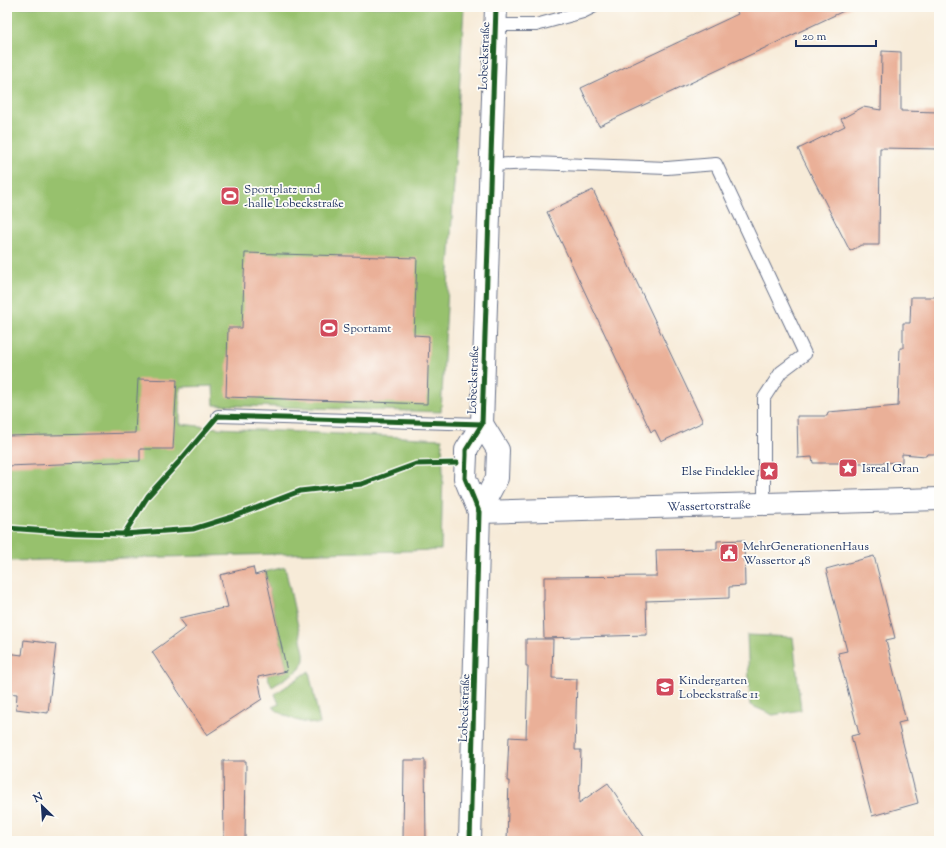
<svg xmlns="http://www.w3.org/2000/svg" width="946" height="848" font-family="'Sorts Mill Goudy',serif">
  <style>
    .green { fill: #97c16d; stroke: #597866 }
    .building { fill: #eab098 }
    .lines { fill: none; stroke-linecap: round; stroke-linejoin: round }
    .service-casing { stroke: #687189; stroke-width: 14 }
    .minor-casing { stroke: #687189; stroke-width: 24 }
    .service { stroke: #fff; stroke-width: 12 }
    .minor { stroke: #fff; stroke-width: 22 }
    .cycleway-casing { stroke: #fdfcf7; stroke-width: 8 }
    .cycleway { stroke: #1b5e20; stroke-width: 5 }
    .labels { text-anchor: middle; stroke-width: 3.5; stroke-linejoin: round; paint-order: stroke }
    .street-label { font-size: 12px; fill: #1b2f5e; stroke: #fdfcf7 }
    .poi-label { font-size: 12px; fill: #1b2f5e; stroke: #fdfcf7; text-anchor: start }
  </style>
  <rect width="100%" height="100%" fill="#fdfcf7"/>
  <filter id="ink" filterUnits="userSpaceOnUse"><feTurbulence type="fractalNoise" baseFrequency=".025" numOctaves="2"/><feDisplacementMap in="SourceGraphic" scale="8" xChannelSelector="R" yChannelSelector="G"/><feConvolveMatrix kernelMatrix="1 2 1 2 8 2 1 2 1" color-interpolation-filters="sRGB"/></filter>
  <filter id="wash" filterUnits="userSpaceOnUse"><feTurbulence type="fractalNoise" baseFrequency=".012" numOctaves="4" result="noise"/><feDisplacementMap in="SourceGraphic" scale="16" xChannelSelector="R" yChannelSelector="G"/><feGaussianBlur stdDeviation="0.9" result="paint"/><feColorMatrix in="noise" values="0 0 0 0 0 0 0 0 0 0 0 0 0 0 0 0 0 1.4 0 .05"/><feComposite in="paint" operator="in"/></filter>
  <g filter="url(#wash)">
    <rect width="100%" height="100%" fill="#f7ebd8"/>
    <g class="green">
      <path d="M7,7H464L441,412L214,405L213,386L180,387V424L218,428L442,439L443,472L441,550L7,561Z"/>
      <path d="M285,567L304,653V660L300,669L272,687L267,675L287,671L265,572Z"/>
      <path d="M747,635L793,637L801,710L773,715L750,705Z"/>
      <path d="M309,671L320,724C302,724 287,718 272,707L279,704L275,694Z"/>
    </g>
    <g id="blocks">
      <g class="building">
        <path d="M735,7H852L599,126L581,88L738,14Z"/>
        <path d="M882,51L901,52V111L939,112V149L880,148L879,245H861L850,251L798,149L845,126L841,119L863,107L881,110Z"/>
        <path d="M593,190L703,422L661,442L655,430L651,432L547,212Z"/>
        <path d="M245,253L417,258L414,335L429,336L427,404L226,397L228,328H242Z"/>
        <path d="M911,297H939V454H927L926,456L902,454V462L877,463H813L812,457L798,458L797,416H827L828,412L898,406L900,348H903V323H910Z"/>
        <path d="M138,379L177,380L173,449H140V461L7,466V436L135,433Z"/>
        <path d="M744,540L745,586L729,587V598L646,601L647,635L544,638L543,601H544V577L657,576L656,550L717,549V541Z"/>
        <path d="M874,556L895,638L886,640L906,721L898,723L918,803L872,816L851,736L859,734L838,653L847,651L826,569Z"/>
        <path d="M253,567L255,575L265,572L287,671L258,677L262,699L207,735L152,652L186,627L179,618L228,607L220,575Z"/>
        <path d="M526,639H553L552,678L577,679L575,750H581L579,803L608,783L647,841H507L509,781H507L509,737L526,738L528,666H526Z"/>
        <path d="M24,640L56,644L48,713L16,709L17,694L7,693V653L22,655Z"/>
        <path d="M404,760H425L426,841H403Z"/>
        <path d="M223,761H246L245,841H224Z"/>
      </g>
    </g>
  </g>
  <g filter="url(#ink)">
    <use href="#blocks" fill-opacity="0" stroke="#687189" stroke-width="1"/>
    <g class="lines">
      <g class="service-casing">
        <g id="service">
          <path d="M495,25H536L583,12L593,7"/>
          <path d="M491,165L532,163L667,168L716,164L805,354L781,372L764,398V505"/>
          <path d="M218,416L482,424"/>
        </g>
      </g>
      <g class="minor-casing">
        <g id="minor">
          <path id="s1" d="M479,512L939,499"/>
          <path d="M479,512L497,478L498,450L482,424"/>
          <path d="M470,841L479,512L465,478L466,455V450L482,424L496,7"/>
        </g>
      </g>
      <use href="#service" class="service"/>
      <use href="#minor" class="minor"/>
      <g class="cycleway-casing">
        <g id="cycleway">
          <path d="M7,528L75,533L124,534L193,529L235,516L300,491L362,484L416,464L457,463"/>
          <path d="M124,534L148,496L178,463L218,416L482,424"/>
          <path d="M470,841L479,512L465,478L466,455V450L482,424L496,7"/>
        </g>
      </g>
      <use href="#cycleway" class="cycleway"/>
    </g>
  </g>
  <defs>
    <g id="stadium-square" transform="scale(1)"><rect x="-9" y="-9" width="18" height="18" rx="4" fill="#d1495b" stroke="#fdfcf7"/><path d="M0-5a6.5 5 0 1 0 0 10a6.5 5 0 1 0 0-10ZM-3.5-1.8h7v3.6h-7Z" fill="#fff"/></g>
    <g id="sight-square" transform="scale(1)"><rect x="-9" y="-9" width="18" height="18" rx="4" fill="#d1495b" stroke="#fdfcf7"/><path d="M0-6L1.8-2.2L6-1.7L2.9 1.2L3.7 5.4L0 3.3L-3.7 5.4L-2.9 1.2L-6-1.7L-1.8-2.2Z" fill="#fff"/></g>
    <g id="civic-square" transform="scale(1)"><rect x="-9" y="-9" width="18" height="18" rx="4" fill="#d1495b" stroke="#fdfcf7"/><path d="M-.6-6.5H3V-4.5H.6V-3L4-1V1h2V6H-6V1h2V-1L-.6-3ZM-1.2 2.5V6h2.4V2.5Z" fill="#fff"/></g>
    <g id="school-square" transform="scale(1)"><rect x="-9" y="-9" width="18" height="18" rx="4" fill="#d1495b" stroke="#fdfcf7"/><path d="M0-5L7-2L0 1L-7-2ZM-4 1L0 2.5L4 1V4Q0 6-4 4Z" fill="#fff"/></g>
  </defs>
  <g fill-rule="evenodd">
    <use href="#stadium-square" x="230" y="196"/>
    <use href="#stadium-square" x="329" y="328"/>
    <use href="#sight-square" x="848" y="468"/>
    <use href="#sight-square" x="769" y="471"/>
    <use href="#civic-square" x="729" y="553"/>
    <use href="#school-square" x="665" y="687"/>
  </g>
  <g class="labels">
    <g class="street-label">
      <text transform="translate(484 56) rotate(-88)" y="4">Lobeckstraße</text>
      <text transform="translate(473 380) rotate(-88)" y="4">Lobeckstraße</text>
      <text dy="4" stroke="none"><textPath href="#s1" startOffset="230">Wassertorstraße</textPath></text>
      <text transform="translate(464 708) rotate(-88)" y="4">Lobeckstraße</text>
    </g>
    <g class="poi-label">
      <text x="244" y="193">Sportplatz und<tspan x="244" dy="14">-halle Lobeckstraße</tspan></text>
      <text x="343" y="332">Sportamt</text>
      <text x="862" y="472">Isreal Gran</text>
      <text x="755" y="475" text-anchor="end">Else Findeklee</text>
      <text x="743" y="550">MehrGenerationenHaus<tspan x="743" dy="14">Wassertor 48</tspan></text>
      <text x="679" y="684">Kindergarten<tspan x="679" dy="14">Lobeckstraße 11</tspan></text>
    </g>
  </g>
  <rect width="946" height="848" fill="none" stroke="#fdfcf7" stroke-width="24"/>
  <g transform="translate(42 806) rotate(335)" stroke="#fdfcf7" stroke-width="3" paint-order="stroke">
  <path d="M0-3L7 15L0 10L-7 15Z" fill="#1b2f5e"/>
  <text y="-6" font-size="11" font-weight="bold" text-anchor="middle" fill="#1b2f5e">N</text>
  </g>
  <path d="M796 40v6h80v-6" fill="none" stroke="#1b2f5e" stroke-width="2"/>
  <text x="802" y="40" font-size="12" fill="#1b2f5e" stroke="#fdfcf7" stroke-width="3" paint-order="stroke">20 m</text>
</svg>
